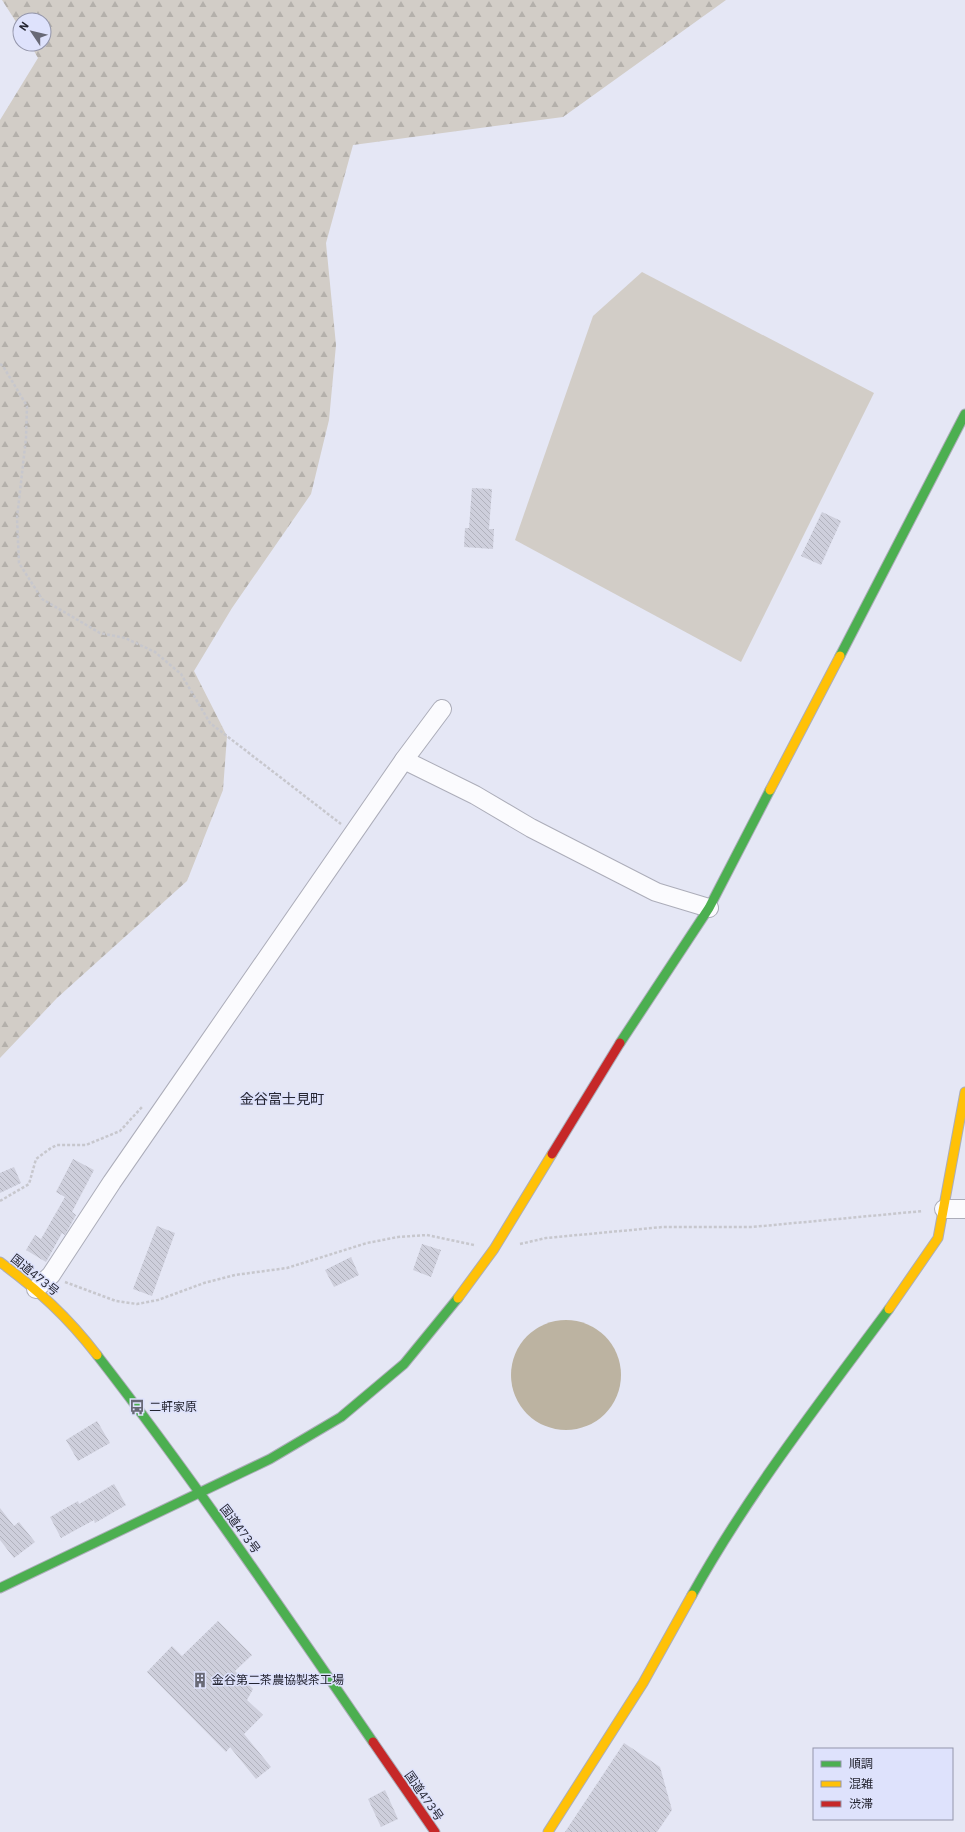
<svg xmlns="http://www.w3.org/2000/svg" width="965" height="1832" font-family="'IBM Plex Sans','Noto Sans JP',sans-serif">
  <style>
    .forest { fill: url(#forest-firs) }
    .garden { fill: #d2cdc7 }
    .water { fill: #bcb3a1 }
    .building { fill: url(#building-back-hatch) }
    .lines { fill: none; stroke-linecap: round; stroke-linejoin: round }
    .street-casing { stroke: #acadb9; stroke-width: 20 }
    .fast-casing { stroke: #acadb9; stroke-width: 11 }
    .slow-casing { stroke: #acadb9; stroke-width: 11 }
    .jam-casing { stroke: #acadb9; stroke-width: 11 }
    .path { stroke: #c7c7cd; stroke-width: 2.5; stroke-dasharray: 3 2; stroke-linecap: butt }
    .street { stroke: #fbfbfe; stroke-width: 18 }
    .fast { stroke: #4caf50; stroke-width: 9 }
    .slow { stroke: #ffc107; stroke-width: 9 }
    .jam { stroke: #c62828; stroke-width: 9 }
    .labels { text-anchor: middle; stroke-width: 3; stroke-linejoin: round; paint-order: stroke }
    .street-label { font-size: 12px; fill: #242531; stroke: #dee2fc }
    .poi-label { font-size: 12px; fill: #242531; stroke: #dee2fc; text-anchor: start }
    .quarter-label { font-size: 14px; fill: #242531; stroke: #dee2fc }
  </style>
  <defs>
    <pattern id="forest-firs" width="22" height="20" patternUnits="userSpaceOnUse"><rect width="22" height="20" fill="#d2cdc7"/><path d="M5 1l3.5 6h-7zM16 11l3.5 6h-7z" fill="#b4b0ab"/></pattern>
    <pattern id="building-back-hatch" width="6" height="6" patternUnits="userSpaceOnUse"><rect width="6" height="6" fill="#cecfdc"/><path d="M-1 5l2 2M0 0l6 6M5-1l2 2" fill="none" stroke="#b1b2bd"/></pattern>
  </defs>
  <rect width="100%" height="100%" fill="#e5e7f5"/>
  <path class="forest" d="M2,0H726L563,117L353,145L326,243L336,345L329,420L311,494L232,608L194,671L227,736L223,790L187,881L57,998L0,1058V120L38,58L30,44H44V20H20V28Z"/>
  <path class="garden" d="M642,272L874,393L741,662L515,540L593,316Z"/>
  <circle class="water" cx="566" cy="1375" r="55"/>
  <g class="building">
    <path d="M472,488L492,489L489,529H494L493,549L464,547L465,528H469Z"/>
    <path d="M822,512L841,521L821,565L801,556Z"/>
    <path d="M73,1159L94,1170L72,1212L76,1215L65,1235L62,1233L46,1262L26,1250L35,1235L41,1239L65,1197L56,1192Z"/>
    <path d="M14,1167L21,1183L0,1193V1173Z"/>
    <path d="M157,1226L175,1233L152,1296L133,1289Z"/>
    <path d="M422,1244L441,1250L431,1277L413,1270Z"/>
    <path d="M351,1257L359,1275L334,1287L325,1270Z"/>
    <path d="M97,1421L110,1443L78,1461L66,1440Z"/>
    <path d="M114,1484L126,1505L95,1523L94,1520L61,1538L50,1517L78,1501L79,1504Z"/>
    <path d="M0,1508L14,1526L19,1522L35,1542L14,1558L0,1540Z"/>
    <path d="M218,1621L252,1655L235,1671L253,1689L247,1700L263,1715L244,1734L271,1767L256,1779L230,1747L226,1752L147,1672L172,1646L182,1656Z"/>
    <path d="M624,1743L660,1767L672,1810L657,1832H565Z"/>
    <path d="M385,1790L398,1819L381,1827L368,1799Z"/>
  </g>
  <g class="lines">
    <g class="street-casing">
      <g id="street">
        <path d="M404,760L475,795L531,828L656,892L709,908"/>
        <path d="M944,1209H965"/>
        <path d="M36,1289L51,1275L112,1182L195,1062L404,760L442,709"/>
      </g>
    </g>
    <g class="fast-casing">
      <g id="fast">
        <path d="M840,656L965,414"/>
        <path d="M620,1043L709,908L770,790"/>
        <path d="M97,1355C194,1480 283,1611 373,1742"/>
        <path d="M0,1588L270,1459L341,1417L404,1364L458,1298"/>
        <path d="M692,1595C748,1494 820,1402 889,1309"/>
      </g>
    </g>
    <g class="slow-casing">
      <g id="slow">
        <path d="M770,790L840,656"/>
        <path d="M0,1262C39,1291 67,1316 97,1355"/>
        <path d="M458,1298L494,1249L552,1154"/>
        <path d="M889,1309L938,1238L965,1092"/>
        <path d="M548,1832L643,1683L692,1595"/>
      </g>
    </g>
    <g class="jam-casing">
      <g id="jam">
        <path d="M552,1154L620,1043"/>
        <path d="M373,1742L435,1832"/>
      </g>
    </g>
    <g class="path">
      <path d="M0,364L3,366L27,406L26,438L17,518L19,563L42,599L100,633L125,638L155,652L181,674L210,723L341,824"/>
      <path d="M0,1201L29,1184L36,1159L51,1148L57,1145H86L120,1131L142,1107"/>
      <path d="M520,1244L546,1238L663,1227H752L923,1211"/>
      <path d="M65,1282L116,1301L137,1304L158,1300L204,1283L235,1275L287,1268L367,1243L398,1237L427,1235L474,1245"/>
    </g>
    <use href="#street" class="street"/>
    <use href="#fast" class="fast"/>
    <use href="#slow" class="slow"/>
    <use href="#jam" class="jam"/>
  </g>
  <defs>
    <g id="bus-bare" transform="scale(1.2)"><path d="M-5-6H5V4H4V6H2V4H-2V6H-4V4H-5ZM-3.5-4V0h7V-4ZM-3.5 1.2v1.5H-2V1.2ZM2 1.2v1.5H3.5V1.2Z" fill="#686976" stroke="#dee2fc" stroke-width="2.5" paint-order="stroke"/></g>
    <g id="building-bare" transform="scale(1.2)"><path d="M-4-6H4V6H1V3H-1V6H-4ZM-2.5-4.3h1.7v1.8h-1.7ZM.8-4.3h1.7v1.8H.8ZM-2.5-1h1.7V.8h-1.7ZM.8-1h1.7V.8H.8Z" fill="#686976" stroke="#dee2fc" stroke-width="2.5" paint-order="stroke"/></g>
  </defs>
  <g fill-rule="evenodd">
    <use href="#bus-bare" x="137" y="1407"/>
    <use href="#building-bare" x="200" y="1680"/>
  </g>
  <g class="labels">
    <g class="street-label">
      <text transform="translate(35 1275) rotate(39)" y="4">国道473号</text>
      <text transform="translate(240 1529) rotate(53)" y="4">国道473号</text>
      <text transform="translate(424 1796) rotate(55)" y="4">国道473号</text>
    </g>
    <g class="poi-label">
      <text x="149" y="1411">二軒家原</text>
      <text x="212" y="1684">金谷第二茶農協製茶工場</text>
    </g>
    <g class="quarter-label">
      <text x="282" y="1104">金谷富士見町</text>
    </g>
  </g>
  <rect x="813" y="1748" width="140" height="72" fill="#dee2fc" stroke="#9496ab"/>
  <rect x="821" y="1761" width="20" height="6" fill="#4caf50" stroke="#9496ab"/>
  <text x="849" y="1768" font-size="12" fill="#242531">順調</text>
  <rect x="821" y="1781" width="20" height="6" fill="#ffc107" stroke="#9496ab"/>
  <text x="849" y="1788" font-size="12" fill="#242531">混雑</text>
  <rect x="821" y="1801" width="20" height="6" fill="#c62828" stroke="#9496ab"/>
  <text x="849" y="1808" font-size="12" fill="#242531">渋滞</text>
  <g transform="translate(32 32) rotate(305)"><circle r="19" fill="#dee2fc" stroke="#9496ab"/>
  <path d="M0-3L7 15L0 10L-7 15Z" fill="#686976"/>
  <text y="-6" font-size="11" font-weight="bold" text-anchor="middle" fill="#242531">N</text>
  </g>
</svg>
